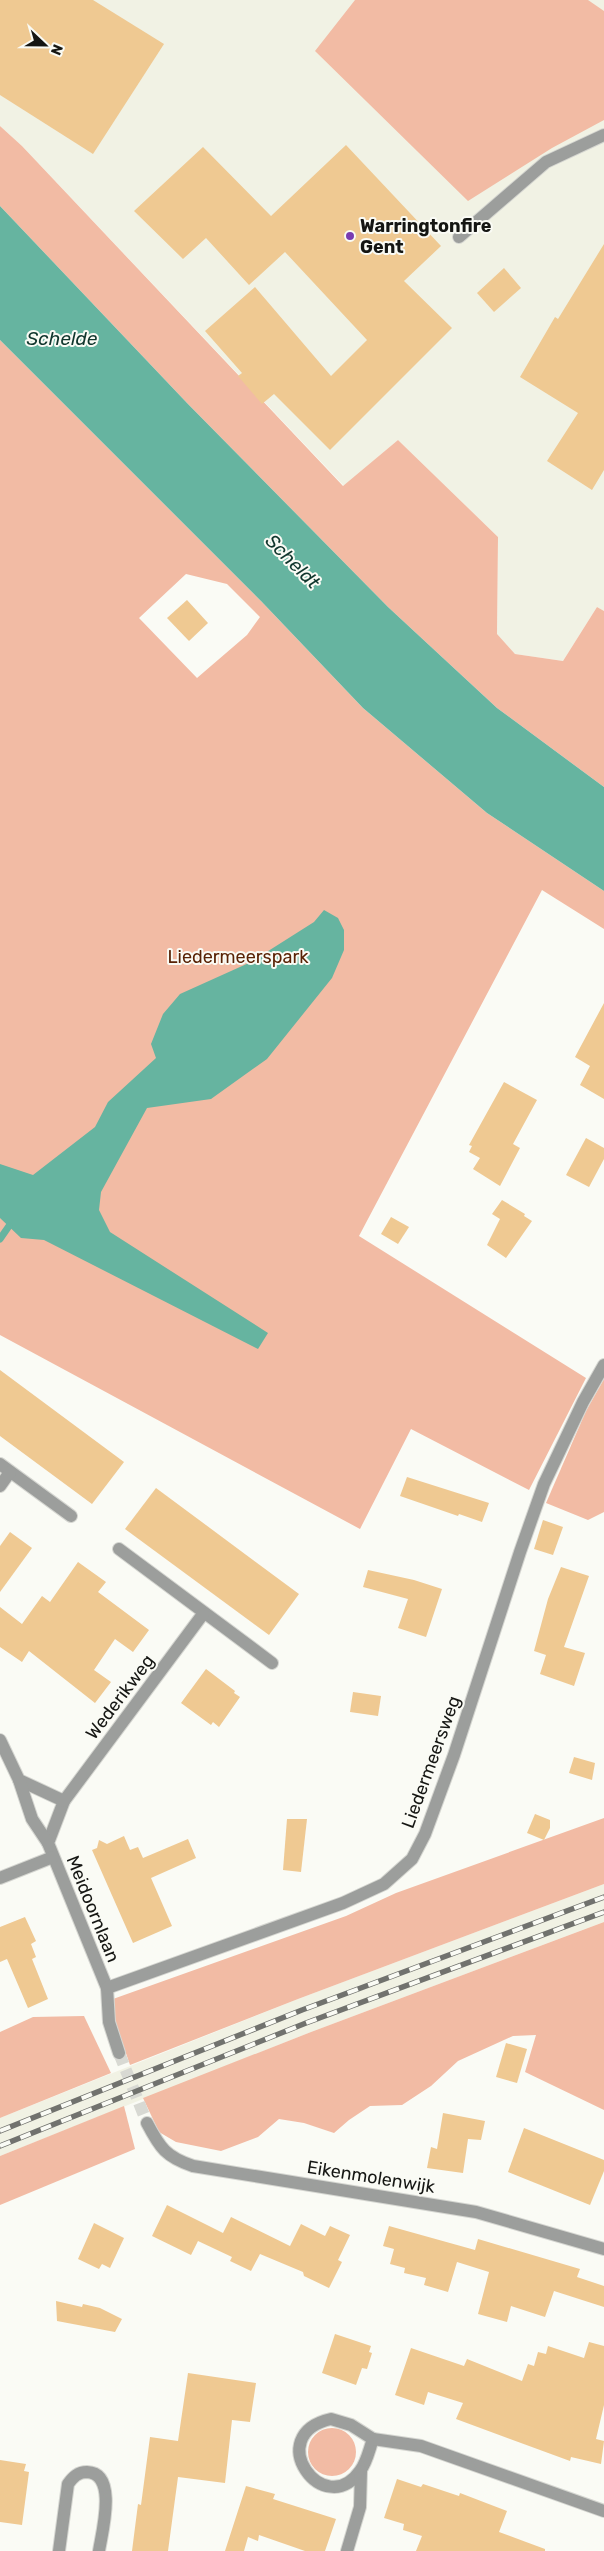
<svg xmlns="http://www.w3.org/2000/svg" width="604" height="2551" font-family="Rubik,sans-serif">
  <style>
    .built { fill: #f1f2e4 }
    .green { fill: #f2bba4; fill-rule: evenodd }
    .water { fill: #66b4a0 }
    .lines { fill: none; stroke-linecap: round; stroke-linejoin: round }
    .stream { stroke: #66b4a0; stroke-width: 7 }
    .building { fill: #efc992 }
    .minor-tunnel { stroke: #d8d9d3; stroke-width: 12; stroke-dasharray: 12 6; stroke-linecap: butt }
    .minor-casing { stroke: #d5d6d1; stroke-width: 14 }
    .minor { stroke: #9c9e9c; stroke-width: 12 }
    .rail-casing { stroke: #71726e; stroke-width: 5.5 }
    .rail { stroke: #fafbf5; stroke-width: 4; stroke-dasharray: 11; stroke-linecap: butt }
    .poi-dot { fill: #793cb1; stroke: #fafbf5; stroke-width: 2 }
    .labels { text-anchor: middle; stroke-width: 4; stroke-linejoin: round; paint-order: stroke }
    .poi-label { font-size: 18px; font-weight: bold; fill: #151613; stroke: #fafbf5; text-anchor: start }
    .park-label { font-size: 18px; fill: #592205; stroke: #fafbf5 }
    .street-label { font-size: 18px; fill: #151613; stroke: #fafbf5 }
    .water-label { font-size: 19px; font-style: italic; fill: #10362d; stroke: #fafbf5 }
  </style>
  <rect width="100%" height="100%" fill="#fafbf5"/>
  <g class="built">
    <path d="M0,0H604V611L597,607L563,661L515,654L497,635L498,537L398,440L344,486L22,146L0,126Z"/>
    <path d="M604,1884V1922L311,2032L0,2156V2118L298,1999Z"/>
  </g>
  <g class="green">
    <path d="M355,0H588L604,11V120L552,148L468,201L315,51Z"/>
    <path d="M0,126L22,146L343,486L398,440L498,537L497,634L515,654L563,661L597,607L604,611V787L497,708L388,607L187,403L0,206Z"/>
    <path d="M0,340L261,601L363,708L487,813L604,891V929L542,890L359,1236L586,1378L529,1490L411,1429L360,1529L0,1335ZM186,574L227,584L260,617L247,635L197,678L139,618Z"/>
    <path d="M604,1379V1512L588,1520L546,1503L586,1411Z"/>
    <path d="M604,1818V1884L298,1999L130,2065L115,2021L113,1999L346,1916L396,1893Z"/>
    <path d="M604,1922V2110L525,2072L536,2035L513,2036L458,2061L431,2086L402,2105L370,2106L349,2120L334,2133L304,2123L279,2119L258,2137L221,2151L176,2142L159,2132L143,2098L311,2032Z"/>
    <path d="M84,2016L111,2073L0,2118V2032L33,2017Z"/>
    <path d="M124,2106L135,2149L0,2205V2156Z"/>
    <circle cx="332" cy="2452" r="24"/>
  </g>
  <g class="water">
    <path d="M0,206L187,403L388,607L497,708L604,787V891L487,813L363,708L261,601L0,340Z"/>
    <path d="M324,910L338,918L344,930V950L332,978L267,1059L211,1099L147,1108L101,1192L99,1210L110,1232L268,1333L258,1349L44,1240L21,1238L0,1218V1164L33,1175L95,1127L108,1102L156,1058L151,1044L163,1014L180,994L251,962L314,922Z"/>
  </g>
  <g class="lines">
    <path class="stream" d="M0,1239L9,1226"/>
  </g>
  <g class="building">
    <path d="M0,0H93L164,44L93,154L0,95Z"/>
    <path d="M346,145L441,246L404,281L452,328L330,450L274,394L262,404L238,376L242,373L205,331L255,287L331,376L367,340L285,252L249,285L206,238L183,259L134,211L203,147L271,216Z"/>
    <path d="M604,244V470L592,490L547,461L578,413L520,377L555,317L558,319Z"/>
    <path d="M504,268L521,288L494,312L477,293Z"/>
    <path d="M187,600L208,623L189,641L167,618Z"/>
    <path d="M604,1003V1099L580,1085L590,1066L575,1057Z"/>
    <path d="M504,1082L537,1100L513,1144L520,1148L500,1186L473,1169L480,1158L469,1152L472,1146L469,1145Z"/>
    <path d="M586,1138L604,1148V1159L589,1187L566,1175Z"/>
    <path d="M502,1200L525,1214L524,1216L532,1221L506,1258L487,1245L500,1219L492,1214Z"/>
    <path d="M391,1217L409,1227L398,1244L381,1234Z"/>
    <path d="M0,1370L124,1462L92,1504L0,1436Z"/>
    <path d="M407,1477L489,1503L482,1522L459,1514L458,1516L400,1496Z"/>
    <path d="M156,1488L299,1594L269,1635L125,1529Z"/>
    <path d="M543,1520L563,1527L553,1555L534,1549Z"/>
    <path d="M10,1532L32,1548L0,1592V1546Z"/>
    <path d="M78,1562L106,1582L98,1592L149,1630L133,1652L115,1639L94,1670L111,1682L95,1703L29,1651L22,1662L0,1647V1607L22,1624L42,1596L50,1602Z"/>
    <path d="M561,1567L589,1576L564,1647L585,1653L574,1686L540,1674L546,1655L534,1651L548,1599Z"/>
    <path d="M368,1570L414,1580L442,1589L426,1637L398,1628L408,1599L363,1587Z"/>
    <path d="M206,1669L235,1691L234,1693L240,1697L219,1727L213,1722L211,1725L181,1703Z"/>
    <path d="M353,1692L381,1696L378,1716L350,1712Z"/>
    <path d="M574,1757L595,1763L592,1780L569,1773Z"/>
    <path d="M535,1814L550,1820V1828L544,1840L527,1833Z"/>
    <path d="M287,1819H307L301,1872L283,1870Z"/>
    <path d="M124,1836L130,1850L138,1847L143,1858L188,1839L196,1858L151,1878L172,1926L133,1943L92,1850L97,1848L99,1840L107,1844Z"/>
    <path d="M25,1917L36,1941L31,1944L36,1957L32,1959L48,1999L28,2008L7,1959L0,1962V1927Z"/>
    <path d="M506,2043L527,2049L517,2083L496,2077Z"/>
    <path d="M443,2113L485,2121L481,2140L468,2139L463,2173L427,2168L431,2147L437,2149Z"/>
    <path d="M524,2128L604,2160V2171L590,2205L508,2172Z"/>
    <path d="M167,2205L223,2233L231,2217L290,2246L301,2224L325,2236L330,2226L350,2235L338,2260L342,2262L329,2288L304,2276L303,2272L260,2254L251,2271L230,2261L232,2257L198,2241L191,2255L152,2236Z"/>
    <path d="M94,2223L124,2238L110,2268L102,2264L99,2269L78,2259Z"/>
    <path d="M389,2226L475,2250L478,2239L580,2269L577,2277L604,2286V2307L554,2291L545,2317L511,2306L507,2322L478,2314L489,2272L457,2262L448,2292L424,2285L426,2278L404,2273L405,2268L390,2264L394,2249L383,2246Z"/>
    <path d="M56,2301L82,2307L83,2304L100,2308L122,2319L115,2332L57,2321Z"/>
    <path d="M335,2334L371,2346L369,2352L372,2353L367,2369L362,2368L356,2385L322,2373Z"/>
    <path d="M589,2342L604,2346V2405L596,2439L604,2441L601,2464L571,2457L570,2461L456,2419L463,2403L428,2392L424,2405L395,2395L411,2348L464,2366L467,2359L522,2381L528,2364L534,2366L538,2352L546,2354L548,2346L584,2358Z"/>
    <path d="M188,2373L256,2383L250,2422L232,2420L225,2483L178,2477L168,2551H132L138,2504L141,2505L150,2437L178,2441Z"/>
    <path d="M0,2460L26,2464L24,2471L29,2472L22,2525L0,2522Z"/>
    <path d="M397,2479L421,2487L423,2484L459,2496L460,2493L507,2511L499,2532L545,2549V2551H416L422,2536L403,2530L404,2524L384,2518Z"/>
    <path d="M246,2486L275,2494L273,2499L336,2519L325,2551H305L259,2535L258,2541L248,2537L244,2551H225Z"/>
  </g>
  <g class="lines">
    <path class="minor-tunnel" d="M119,2053L147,2123"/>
    <g class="minor-casing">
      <g id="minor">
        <path d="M459,237L546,162L604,135"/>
        <path d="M0,1464L71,1516"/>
        <path d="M0,1486L10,1472"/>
        <path d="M119,1549L272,1663"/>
        <path d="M0,1740L19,1780L64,1801L48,1843L107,1988L109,2022L119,2053"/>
        <path d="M19,1780L32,1819L48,1843"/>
        <path d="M64,1801L203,1614"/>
        <path d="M0,1878L53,1857"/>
        <path d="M107,1988L343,1903L384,1884L412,1859L425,1834L454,1755L520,1552L544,1484L583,1402L604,1365"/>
        <path d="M147,2123C160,2148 166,2157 193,2166L476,2212L604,2249"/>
        <path d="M331,2419L351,2425L373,2439C369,2450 367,2462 360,2471C324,2522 261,2435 331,2419Z"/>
        <path d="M373,2439L421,2446L604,2511"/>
        <path d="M59,2551L68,2484C73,2477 78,2472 87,2472C118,2473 102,2532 99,2551"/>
        <path d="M347,2551L360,2507L361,2471"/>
      </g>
    </g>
    <use href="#minor" class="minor"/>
    <g class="rail-casing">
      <g id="rail">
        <path d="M0,2131L302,2010L604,1897"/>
        <path d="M0,2146L306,2023L604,1912"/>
      </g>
    </g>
    <use href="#rail" class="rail"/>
  </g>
  <circle class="poi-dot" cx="350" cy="236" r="5"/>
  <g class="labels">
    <g class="poi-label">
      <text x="360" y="232">Warringtonfire<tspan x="360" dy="21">Gent</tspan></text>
    </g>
    <g class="park-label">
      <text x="238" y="963">Liedermeerspark</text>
    </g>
    <g class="street-label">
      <text transform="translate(120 1697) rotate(-53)" y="6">Wederikweg</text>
      <text transform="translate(431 1762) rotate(-70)" y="6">Liedermeersweg</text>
      <text transform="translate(93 1909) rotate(68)" y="6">Meidoornlaan</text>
      <text transform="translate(371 2177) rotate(9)" y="6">Eikenmolenwijk</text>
    </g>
    <g class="water-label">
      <text x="62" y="345">Schelde</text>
      <text transform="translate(293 561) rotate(45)" y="7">Scheldt</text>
    </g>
  </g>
  <g transform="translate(45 45) rotate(112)" stroke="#fafbf5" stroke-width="4" paint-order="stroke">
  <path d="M0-4L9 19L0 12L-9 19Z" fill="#151613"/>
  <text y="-8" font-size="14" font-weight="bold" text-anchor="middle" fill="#151613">N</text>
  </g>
</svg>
